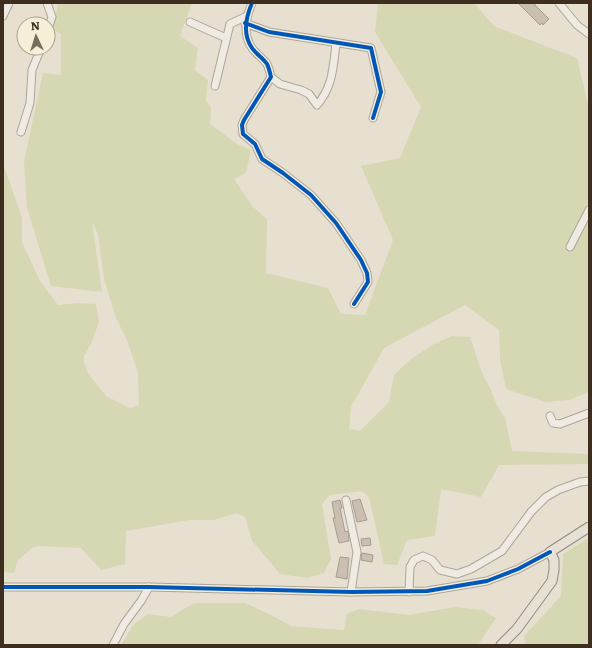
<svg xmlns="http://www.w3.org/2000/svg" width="592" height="648" font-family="Literata,serif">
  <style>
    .green { fill: #d6d7b3 }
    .building { fill: #cbbfb2; stroke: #a89c90 }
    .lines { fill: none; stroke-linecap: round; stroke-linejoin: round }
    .minor-casing { stroke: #ada599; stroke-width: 9 }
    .major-casing { stroke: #928b80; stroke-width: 11 }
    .minor { stroke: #efebe3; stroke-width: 7 }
    .major { stroke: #e6e1d4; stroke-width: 9 }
    .cycleway-casing { stroke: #f7eed8; stroke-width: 6 }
    .cycleway { stroke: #0057b8; stroke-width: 4 }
  </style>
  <rect width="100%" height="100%" fill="#e7e0d1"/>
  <g class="green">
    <path d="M58,3H192L180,36L198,48L195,70L208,80L206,101L211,107L210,124L237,144L251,150L246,173L234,179L253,207L267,219L266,273L328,288L341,314L365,315L393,240L361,166L400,158L421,107L375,32L378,3H474L494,26L577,58L589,108V392L569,400L546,402L506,389L500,360L499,330L465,305L384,348L351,407L349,429L360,431L389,402L394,375L411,359L434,344L452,336L470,337L482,373L491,390L496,403L505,418L512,451L589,454V464L499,465L481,497L441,489L435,536L407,540L397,565L384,564L369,497L362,491L330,495L322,504L331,559L324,573L308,578L280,574L252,541L245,517L236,513L214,520H189L126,531L125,564L101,570L81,548L41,546L33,547L18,560L14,573L3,572V163L22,218V242L40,281L58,305L78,303L96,304L99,322L91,344L83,358L88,374L106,396L130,408L139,405L138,373L127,340L116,318L104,279L98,234L92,222L102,292L51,286L27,208L24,161L43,73L61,75V34L53,29Z"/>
    <path d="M589,538V645H526L524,636L561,596L563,554Z"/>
    <path d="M194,603H245L271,615L291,626L344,630L347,614L359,609L409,615L455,607L483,610L496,618L478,645H121L134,624L148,614L171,617Z"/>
  </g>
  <g class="building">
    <path d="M518,3H533L549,19L543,25L542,23L540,25Z"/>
    <path d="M360,499L367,520L357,522L352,501Z"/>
    <path d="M340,500L342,508H340L345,532L348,531L349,541L339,543L333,518H335L332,502Z"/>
    <path d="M370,538L371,545L362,546L361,539Z"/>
    <path d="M362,553L373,555L372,562L361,560Z"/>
    <path d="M340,557L349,558L347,579L336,577Z"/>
  </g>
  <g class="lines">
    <g class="minor-casing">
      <g id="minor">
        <path d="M47,3L52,17L48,29"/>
        <path d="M252,3C246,17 242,34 252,48C256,54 263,58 267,64C269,68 270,73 271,77L244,120L242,125L243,134L255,144L262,159L283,173L311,195L336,223L361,260L367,273L368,282L354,304"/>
        <path d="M559,3L577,25L589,34"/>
        <path d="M3,16L9,3"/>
        <path d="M190,22L226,38"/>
        <path d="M245,23L269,32L371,48L381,92L373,118"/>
        <path d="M271,77L280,84L301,90L309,94L317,105C333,87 333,67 336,44"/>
        <path d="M215,86L230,24L247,16"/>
        <path d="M21,132L30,103L32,70L41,48"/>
        <path d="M570,247L589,210"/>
        <path d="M550,416L553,423L560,424L589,413"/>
        <path d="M346,500L357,552L351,592"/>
        <path d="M3,587H149L351,592L427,591L487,581L518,569L550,552"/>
        <path d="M409,592L410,567L414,560L423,556L432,560L440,570L457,574L471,569L502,551L531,512L546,497L558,490L580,482L589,481"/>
        <path d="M113,645L124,624L141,601L149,587"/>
      </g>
    </g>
    <g class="major-casing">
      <path id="major" d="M501,645L517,629L552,581L554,570V560L550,552L589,527"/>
    </g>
    <use href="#minor" class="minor"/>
    <use href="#major" class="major"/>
    <g class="cycleway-casing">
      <g id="cycleway">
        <path d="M252,3C246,17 242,34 252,48C256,54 263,58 267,64C269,68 270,73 271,77L244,120L242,125L243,134L255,144L262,159L283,173L311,195L336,223L361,260L367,273L368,282L354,304"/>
        <path d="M245,23L269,32L371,48L381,92L373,118"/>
        <path d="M3,587H149L351,592L427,591L487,581L518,569L550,552"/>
      </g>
    </g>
    <use href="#cycleway" class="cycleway"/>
  </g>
  <rect width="592" height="648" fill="none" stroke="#3d2e20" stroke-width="8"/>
  <g transform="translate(36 36) rotate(356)"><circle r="19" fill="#f7eed8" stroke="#ada18e"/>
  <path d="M0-3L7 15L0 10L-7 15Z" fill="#786c5e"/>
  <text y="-6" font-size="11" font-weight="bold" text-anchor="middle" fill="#3d2e20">N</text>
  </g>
</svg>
